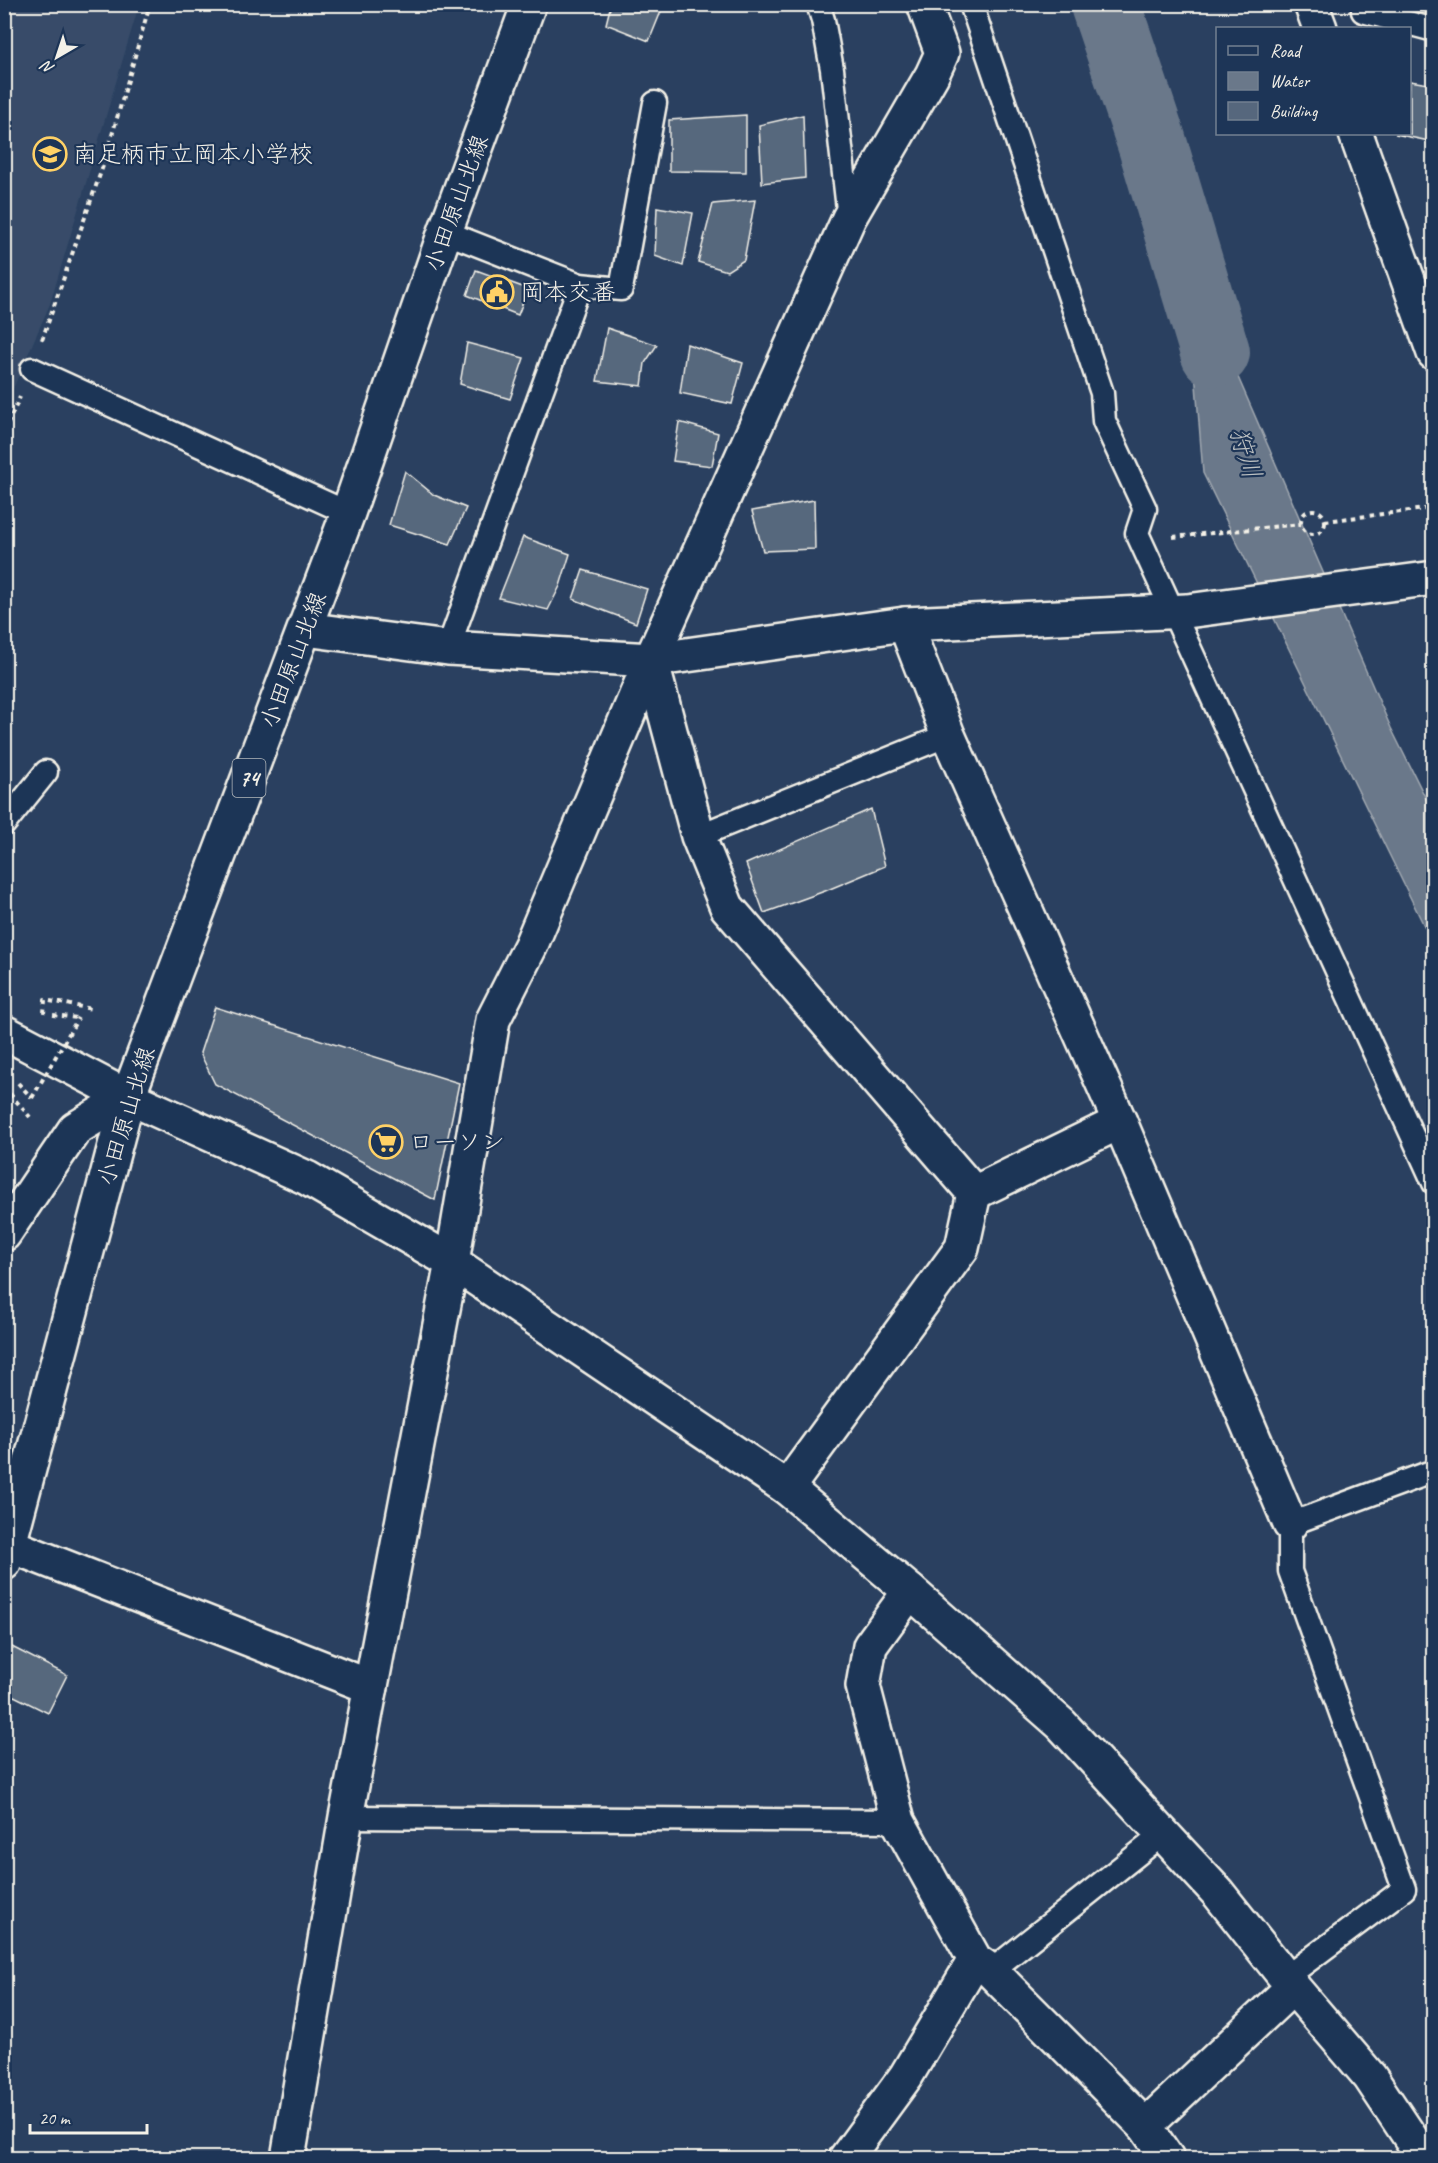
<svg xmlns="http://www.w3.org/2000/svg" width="1438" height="2163" font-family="Caveat,'Klee One',sans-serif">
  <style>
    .built { fill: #374c69 }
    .water { fill: #6a788a; stroke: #a1a8b0; stroke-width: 1.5 }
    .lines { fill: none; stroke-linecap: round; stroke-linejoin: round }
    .river { stroke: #6a788a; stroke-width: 70 }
    .building { fill: #56677d; stroke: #f4f1e8; stroke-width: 1.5 }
    .service-casing { stroke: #f4f1e8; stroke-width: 27 }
    .minor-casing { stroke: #f4f1e8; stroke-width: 38 }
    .tertiary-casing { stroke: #f4f1e8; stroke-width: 38 }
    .secondary-casing { stroke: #f4f1e8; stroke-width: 38 }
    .primary-casing { stroke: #f4f1e8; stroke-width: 38 }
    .path { stroke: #f4f1e8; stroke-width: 4; stroke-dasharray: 4.5 4.5; stroke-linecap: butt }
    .service { stroke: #1d3557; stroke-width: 22 }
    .minor { stroke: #1d3557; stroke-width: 33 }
    .tertiary { stroke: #1d3557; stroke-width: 33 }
    .secondary { stroke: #1d3557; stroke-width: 33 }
    .primary { stroke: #1d3557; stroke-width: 33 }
    .path-bridge { stroke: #f4f1e8; stroke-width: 4; stroke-dasharray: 4.5 4.5; stroke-linecap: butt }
    .labels { text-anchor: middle; stroke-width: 4.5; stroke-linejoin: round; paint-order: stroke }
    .shield { fill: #1d3557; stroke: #b4b9bc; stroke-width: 1.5 }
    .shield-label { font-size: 22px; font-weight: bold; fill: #f4f1e8 }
    .poi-label { font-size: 24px; fill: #f4f1e8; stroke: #1d3557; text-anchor: start }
    .street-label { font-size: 24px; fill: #f4f1e8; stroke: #1d3557 }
    .water-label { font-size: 26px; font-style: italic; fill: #bdc1c2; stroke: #1d3557 }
  </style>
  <rect width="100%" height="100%" fill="#2a4060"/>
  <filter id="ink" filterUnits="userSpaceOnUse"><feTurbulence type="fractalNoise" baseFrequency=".0167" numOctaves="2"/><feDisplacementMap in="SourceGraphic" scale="12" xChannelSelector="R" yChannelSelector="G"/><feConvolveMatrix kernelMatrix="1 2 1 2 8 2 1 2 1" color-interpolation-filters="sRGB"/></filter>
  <g filter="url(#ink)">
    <path class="built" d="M5,5H139L50,304L5,407Z"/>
    <g class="water">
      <path d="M1092,5H1132L1152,143Z"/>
      <path d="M1186,258L1391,728L1433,813V944L1203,473Z"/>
    </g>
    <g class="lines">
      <path class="river" d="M1105,4L1152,143L1215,352"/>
    </g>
    <g class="building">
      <path d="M611,4H664L649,41L606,24Z"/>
      <path d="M1418,4H1434V15L1417,11Z"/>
      <path d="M1410,81L1434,85V142L1395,134H1410Z"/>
      <path d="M746,115V172L669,171V120Z"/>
      <path d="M803,115L805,178L762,183L759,125Z"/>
      <path d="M755,200L744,260L727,271L698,262L713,204Z"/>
      <path d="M657,207L693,213L683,266L655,256Z"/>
      <path d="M476,270L528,289L518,315L467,295Z"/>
      <path d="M607,328L657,345L645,363L642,386L597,381Z"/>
      <path d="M467,343L524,358L510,399L460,384Z"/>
      <path d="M687,344L743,363L732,404L680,393Z"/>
      <path d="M679,422L718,433L712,466L673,461Z"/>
      <path d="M405,471L434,495L466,508L450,544L389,525Z"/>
      <path d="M814,500L815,549L763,551L752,511Z"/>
      <path d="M523,537L570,554L560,586L548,610L499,598Z"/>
      <path d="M583,570L647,589L636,623L573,599Z"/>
      <path d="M871,809L885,866L825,891L764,913L746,864Z"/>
      <path d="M215,1007L459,1083L435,1200L215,1084L200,1053Z"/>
      <path d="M10,1646L67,1675L48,1713L4,1691V1656Z"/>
    </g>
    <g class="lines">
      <g class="service-casing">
        <g id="service">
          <path d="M818,4L823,20L832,69L849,218"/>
          <path d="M971,4L1102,393L1104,421L1145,509L1137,533L1434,1183"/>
          <path d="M1363,11L1434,30"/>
          <path d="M445,232L580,285L621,289L655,103"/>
          <path d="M32,369L348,513"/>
          <path d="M448,648L580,285"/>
          <path d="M4,824L46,772"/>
          <path d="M698,836L948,735"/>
          <path d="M346,1817L898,1821"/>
          <path d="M991,1971L1163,1834"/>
          <path d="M1285,1978L1404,1889L1290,1571V1524L1434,1471"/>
        </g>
      </g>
      <g class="minor-casing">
        <g id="minor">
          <path d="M1311,4L1320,28"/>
          <path d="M1356,134L1434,353"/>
          <path d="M905,624L948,735L1120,1122L1290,1524"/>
          <path d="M305,629L448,648L651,660L905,624L1187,611L1434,578"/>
          <path d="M651,660L698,836L727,907L974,1193L962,1248L787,1488"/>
          <path d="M974,1193L1120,1122"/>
          <path d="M4,1234L75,1129L128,1097"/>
          <path d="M9,1545L371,1687"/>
          <path d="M910,1591L870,1646L863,1686L898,1821L975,1960L991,1971L1145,2126L1167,2158"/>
          <path d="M1145,2126L1293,1987"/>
          <path d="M288,2158L346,1817L452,1262L493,1020L531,945L651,660L849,218L932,75L942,53L924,4"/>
          <path d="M846,2158L906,2076L975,1960"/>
        </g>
      </g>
      <g class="tertiary-casing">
        <path id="tertiary" d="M128,1097L307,1178L452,1262L787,1488L910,1591L1061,1724L1218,1893L1293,1987L1370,2077L1424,2158"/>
      </g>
      <g class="secondary-casing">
        <path id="secondary" d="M4,1032L128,1097"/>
      </g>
      <g class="primary-casing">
        <path id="primary" d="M4,1563L128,1097L348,513L445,232L529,4"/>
      </g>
      <g class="path">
        <path d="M42,340L104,163L150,4"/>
        <path d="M4,432L20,397"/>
        <circle cx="1313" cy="522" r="12"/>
        <path d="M1325,521L1434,508"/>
        <path d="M1173,537L1301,524"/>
        <path d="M44,1013L45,1000L92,1009"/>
        <path d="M53,1015L78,1018"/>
        <path d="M18,1083L32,1098"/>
        <path d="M4,1087L30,1117"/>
      </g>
      <use href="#service" class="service"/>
      <use href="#minor" class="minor"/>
      <use href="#tertiary" class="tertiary"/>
      <use href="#secondary" class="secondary"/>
      <use href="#primary" class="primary"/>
      <path class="path-bridge" d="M32,1098L78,1018"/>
    </g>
  </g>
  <defs>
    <g id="school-ring" transform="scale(1.725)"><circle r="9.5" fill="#1d3557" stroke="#ffd166" stroke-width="1.5"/><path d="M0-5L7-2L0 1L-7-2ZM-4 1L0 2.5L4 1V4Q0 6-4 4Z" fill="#ffd166"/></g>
    <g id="civic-ring" transform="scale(1.725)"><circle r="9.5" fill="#1d3557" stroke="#ffd166" stroke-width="1.5"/><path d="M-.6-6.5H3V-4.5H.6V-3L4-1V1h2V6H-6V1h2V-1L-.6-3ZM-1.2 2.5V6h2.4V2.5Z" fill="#ffd166"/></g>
    <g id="supermarket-ring" transform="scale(1.725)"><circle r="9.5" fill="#1d3557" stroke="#ffd166" stroke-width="1.5"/><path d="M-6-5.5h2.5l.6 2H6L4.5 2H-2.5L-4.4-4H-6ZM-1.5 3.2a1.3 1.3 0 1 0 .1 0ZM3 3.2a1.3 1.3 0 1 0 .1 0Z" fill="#ffd166"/></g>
  </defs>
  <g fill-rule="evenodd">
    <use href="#school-ring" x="50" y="154"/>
    <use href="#civic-ring" x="497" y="292"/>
    <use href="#supermarket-ring" x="386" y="1142"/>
  </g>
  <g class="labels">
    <rect class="shield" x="232.5" y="759" width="33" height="38" rx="4.5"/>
    <g class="shield-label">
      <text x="249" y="786">74</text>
    </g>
    <g class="poi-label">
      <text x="73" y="162">南足柄市立岡本小学校</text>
      <text x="520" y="300">岡本交番</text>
      <text x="409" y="1150">ローソン</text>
    </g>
    <g class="street-label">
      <text transform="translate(456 203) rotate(-70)" y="8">小田原山北線</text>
      <text transform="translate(293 660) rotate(-69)" y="8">小田原山北線</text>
      <text transform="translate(126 1116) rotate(-73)" y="8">小田原山北線</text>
    </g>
    <g class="water-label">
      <text transform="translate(1246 453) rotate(73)" y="9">狩川</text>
    </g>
  </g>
  <rect width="1438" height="2163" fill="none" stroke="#1d3557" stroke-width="24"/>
  <rect x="12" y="12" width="1414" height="2139" fill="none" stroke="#f4f1e8" stroke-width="2" filter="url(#ink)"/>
  <rect x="1216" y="27" width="195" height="108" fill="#1d3557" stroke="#738091" stroke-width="1.5"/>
  <rect x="1228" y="46" width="30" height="9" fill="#1d3557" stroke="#738091" stroke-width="1.5"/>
  <text x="1270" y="57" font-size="18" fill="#f4f1e8">Road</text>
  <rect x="1228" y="72" width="30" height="18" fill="#6a788a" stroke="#738091" stroke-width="1.5"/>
  <text x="1270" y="87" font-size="18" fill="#f4f1e8">Water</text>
  <rect x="1228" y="102" width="30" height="18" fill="#56677d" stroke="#738091" stroke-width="1.5"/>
  <text x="1270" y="117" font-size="18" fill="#f4f1e8">Building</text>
  <g transform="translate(57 57) rotate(219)" stroke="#1d3557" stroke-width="4.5" paint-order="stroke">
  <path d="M0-4.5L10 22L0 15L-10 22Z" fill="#f4f1e8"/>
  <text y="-9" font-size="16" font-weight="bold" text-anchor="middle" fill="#f4f1e8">N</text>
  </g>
  <path d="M30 2124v9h117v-9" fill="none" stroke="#f4f1e8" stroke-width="3"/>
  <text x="39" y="2124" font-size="18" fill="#f4f1e8" stroke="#1d3557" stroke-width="4.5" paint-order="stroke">20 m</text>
</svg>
